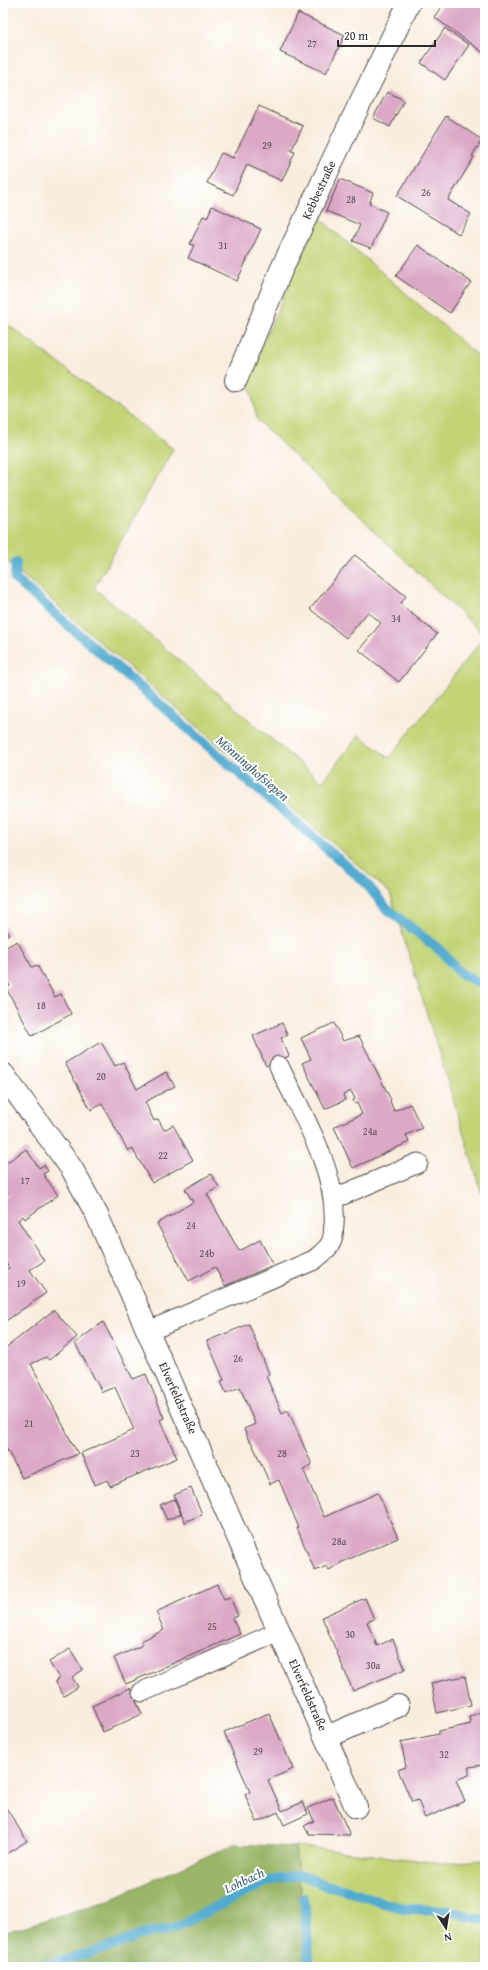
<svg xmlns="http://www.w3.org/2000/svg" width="488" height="1970" font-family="'Gentium Book Plus',serif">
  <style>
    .green { fill: #c3d477; stroke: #778051 }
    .forest { fill: #9ab668; stroke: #62704a }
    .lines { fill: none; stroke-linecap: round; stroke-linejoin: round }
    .stream { stroke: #51aacf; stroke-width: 10 }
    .building { fill: #dba8c6 }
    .lane-casing { stroke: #4a4846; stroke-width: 21 }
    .street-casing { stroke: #4a4846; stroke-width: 24 }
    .lane { stroke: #fff; stroke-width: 19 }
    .street { stroke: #fff; stroke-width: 22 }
    .labels { text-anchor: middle; stroke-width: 4; stroke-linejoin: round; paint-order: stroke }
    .number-label { font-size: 10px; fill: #574a52 }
    .street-label { font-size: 12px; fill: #2b2b2b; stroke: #fff }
    .water-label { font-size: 13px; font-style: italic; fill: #3a5e6d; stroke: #fff }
  </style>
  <rect width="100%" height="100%" fill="#fff"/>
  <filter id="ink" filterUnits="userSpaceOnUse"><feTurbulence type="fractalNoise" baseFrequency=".025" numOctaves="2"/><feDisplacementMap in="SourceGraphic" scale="8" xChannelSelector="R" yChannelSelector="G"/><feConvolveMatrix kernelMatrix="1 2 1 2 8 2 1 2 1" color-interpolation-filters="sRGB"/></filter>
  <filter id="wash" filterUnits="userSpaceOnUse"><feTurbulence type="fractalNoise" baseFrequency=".012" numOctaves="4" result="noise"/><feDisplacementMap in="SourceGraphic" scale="16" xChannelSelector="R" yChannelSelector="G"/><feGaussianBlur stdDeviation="0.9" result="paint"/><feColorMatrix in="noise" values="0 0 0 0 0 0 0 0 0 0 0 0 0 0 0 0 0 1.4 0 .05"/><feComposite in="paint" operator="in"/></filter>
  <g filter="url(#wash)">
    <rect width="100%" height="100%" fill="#f9edde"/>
    <g class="green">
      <path d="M319,218L485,362V1204L390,893L3,558V321L173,449L94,588L322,782L359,735L389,758L485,636L257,420L248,376Z"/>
      <path d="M295,1846L442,1863L485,1860V1967H309Z"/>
    </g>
    <path class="forest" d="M234,1844L295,1847L309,1967H3V1933L106,1901Z"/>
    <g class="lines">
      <g class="stream">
        <path d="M16,562L15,579L365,882L386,908L441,951L459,972L485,987"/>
        <path d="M304,1898L310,1967"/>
        <path d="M41,1967L117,1945L140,1935L172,1929L266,1882L292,1876L302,1875L322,1884L357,1893L379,1902L407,1909L444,1910L485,1920"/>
      </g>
    </g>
    <g id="blocks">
      <g class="building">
        <path d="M444,3H485V54L434,17Z"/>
        <path d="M298,13L345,35L326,73L280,52Z"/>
        <path d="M445,28L469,45L445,80L421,63Z"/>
        <path d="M387,92L404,100L390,127L373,118Z"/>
        <path d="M259,106L303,126L291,151L295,152L282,181L247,165L233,195L207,183L221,153L233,158Z"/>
        <path d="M446,116L482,140L472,156L474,157L448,200L471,214L459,234L397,196Z"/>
        <path d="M340,179L373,193L369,204L387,212L371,248L353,241L360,225L326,211Z"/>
        <path d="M212,206L261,229L237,281L188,258L194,245L190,244L203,216L207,218Z"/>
        <path d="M418,245L471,282L450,313L396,276Z"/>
        <path d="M355,555L406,596L400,604L437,634L399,682L359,650L381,623L368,612L346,638L310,609Z"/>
        <path d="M3,924L9,934L3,938Z"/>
        <path d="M17,941L32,967L37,965L55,997L61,994L71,1014L32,1036L6,988L10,986L3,974V949Z"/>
        <path d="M282,1023L288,1035L281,1038L289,1056L266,1066L253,1036Z"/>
        <path d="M334,1023L343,1041L359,1036L391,1100L390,1101L394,1111L410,1104L422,1128L406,1135L409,1142L353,1168L334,1127L362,1114L357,1103L355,1104L353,1100L355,1099L351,1091L343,1095L345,1100L325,1109L302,1063L311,1059L301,1038Z"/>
        <path d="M101,1042L115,1066L123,1062L137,1089L166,1072L175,1086L145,1102L154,1121L158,1119L164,1130L173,1125L193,1160L152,1183L132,1148L128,1151L102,1104L91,1110L65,1063Z"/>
        <path d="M26,1149L39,1168L44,1165L48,1171L43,1174L58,1195L25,1219L23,1216L18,1220L44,1261L30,1270L46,1293L3,1323V1272L9,1268L3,1258V1198L8,1194L3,1187V1165Z"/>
        <path d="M211,1174L219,1187L207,1194L239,1251L260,1240L273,1265L225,1286L215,1267L189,1281L157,1224L193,1202L185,1189Z"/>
        <path d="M54,1310L77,1337L49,1360L46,1357L31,1364L78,1454L22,1478L3,1442V1350Z"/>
        <path d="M103,1322L133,1379L146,1374L164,1418L160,1420L177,1458L110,1486L107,1480L95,1485L81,1453L134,1430L115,1387L102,1392L75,1343Z"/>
        <path d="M249,1324L269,1374L266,1376L282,1413L288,1410L312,1465L303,1469L324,1517L378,1493L398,1538L340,1563V1564L329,1570L327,1566L315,1571L297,1528H299L279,1480L270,1484L251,1441H249L244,1429L255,1424L240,1387L226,1393L221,1381L224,1380L207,1341Z"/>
        <path d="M191,1488L202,1514L185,1522L174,1495Z"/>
        <path d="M174,1499L181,1514L167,1520L160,1505Z"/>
        <path d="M217,1584L224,1599L230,1597L238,1616L232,1618L240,1634L126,1684L114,1658L143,1645L141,1641L164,1630L156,1612Z"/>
        <path d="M365,1598L374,1619L367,1622L377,1646L393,1639L405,1669L353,1691L322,1617Z"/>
        <path d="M70,1649L83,1670L72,1677L78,1687L64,1696L55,1681L59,1678L49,1662Z"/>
        <path d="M465,1676L471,1705L437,1713L431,1683Z"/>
        <path d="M130,1688L142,1714L103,1732L92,1706Z"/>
        <path d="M484,1710L485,1768L483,1769L482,1765L469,1767V1775L456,1780L465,1801L425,1818L418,1800L412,1802L398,1770L406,1767L401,1742L439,1734V1731L471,1724L469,1717Z"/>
        <path d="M269,1713L293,1769L268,1780L282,1811L303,1802L308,1814L284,1825L278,1812L257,1822L245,1795L250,1792L224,1732Z"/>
        <path d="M333,1797L350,1835L309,1834L304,1826L314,1821L308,1808Z"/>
        <path d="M3,1803L27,1841L3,1856Z"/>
      </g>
    </g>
  </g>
  <g filter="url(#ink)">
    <use href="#blocks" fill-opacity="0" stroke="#4a4846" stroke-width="1"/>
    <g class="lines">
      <g class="lane-casing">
        <g id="lane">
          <path d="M333,1199L418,1163"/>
          <path d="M149,1331L314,1260C321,1254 329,1249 332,1240C334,1235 333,1229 334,1225C338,1171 301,1113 279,1066"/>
          <path d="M142,1692L280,1631"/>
        </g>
      </g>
      <g class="street-casing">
        <g id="street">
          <path d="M236,380L282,268L347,130L409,3"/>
          <path d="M3,1074L72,1169L97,1215L356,1807"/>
          <path d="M327,1737L398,1706"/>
        </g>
      </g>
      <use href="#lane" class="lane"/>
      <use href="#street" class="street"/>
    </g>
  </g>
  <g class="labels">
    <g class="number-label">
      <text x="312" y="47">27</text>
      <text x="267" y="149">29</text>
      <text x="426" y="196">26</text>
      <text x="351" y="203">28</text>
      <text x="223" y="249">31</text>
      <text x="396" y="622">34</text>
      <text x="41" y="1009">18</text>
      <text x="101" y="1080">20</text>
      <text x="370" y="1135">24a</text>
      <text x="163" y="1159">22</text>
      <text x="25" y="1184">17</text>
      <text x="191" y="1229">24</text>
      <text x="207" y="1257">24b</text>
      <text x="21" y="1287">19</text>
      <text x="238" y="1362">26</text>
      <text x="29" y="1427">21</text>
      <text x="135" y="1457">23</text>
      <text x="282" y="1457">28</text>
      <text x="339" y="1545">28a</text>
      <text x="212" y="1630">25</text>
      <text x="350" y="1638">30</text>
      <text x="373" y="1669">30a</text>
      <text x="258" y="1755">29</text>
      <text x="444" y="1758">32</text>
    </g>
    <g class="street-label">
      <text transform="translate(319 190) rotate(-65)" y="4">Kebbestraße</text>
      <text transform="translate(178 1398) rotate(66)" y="4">Elverfeldstraße</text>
      <text transform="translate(308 1695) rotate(66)" y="4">Elverfeldstraße</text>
    </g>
    <g class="water-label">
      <text transform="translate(253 768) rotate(41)" y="5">Mönninghofsiepen</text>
      <text transform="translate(244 1880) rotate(-25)" y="5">Lohbach</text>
    </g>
  </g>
  <rect width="488" height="1970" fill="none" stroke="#fff" stroke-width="16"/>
  <g transform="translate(446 1928) rotate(168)" stroke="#ffffff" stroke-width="3" paint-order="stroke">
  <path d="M0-3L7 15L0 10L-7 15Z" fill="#2b2b2b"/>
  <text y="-6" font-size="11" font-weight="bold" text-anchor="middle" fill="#2b2b2b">N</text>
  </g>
  <path d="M338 40v6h97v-6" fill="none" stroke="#2b2b2b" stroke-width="2"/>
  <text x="344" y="40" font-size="12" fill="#2b2b2b" stroke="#ffffff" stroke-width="3" paint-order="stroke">20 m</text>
</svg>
